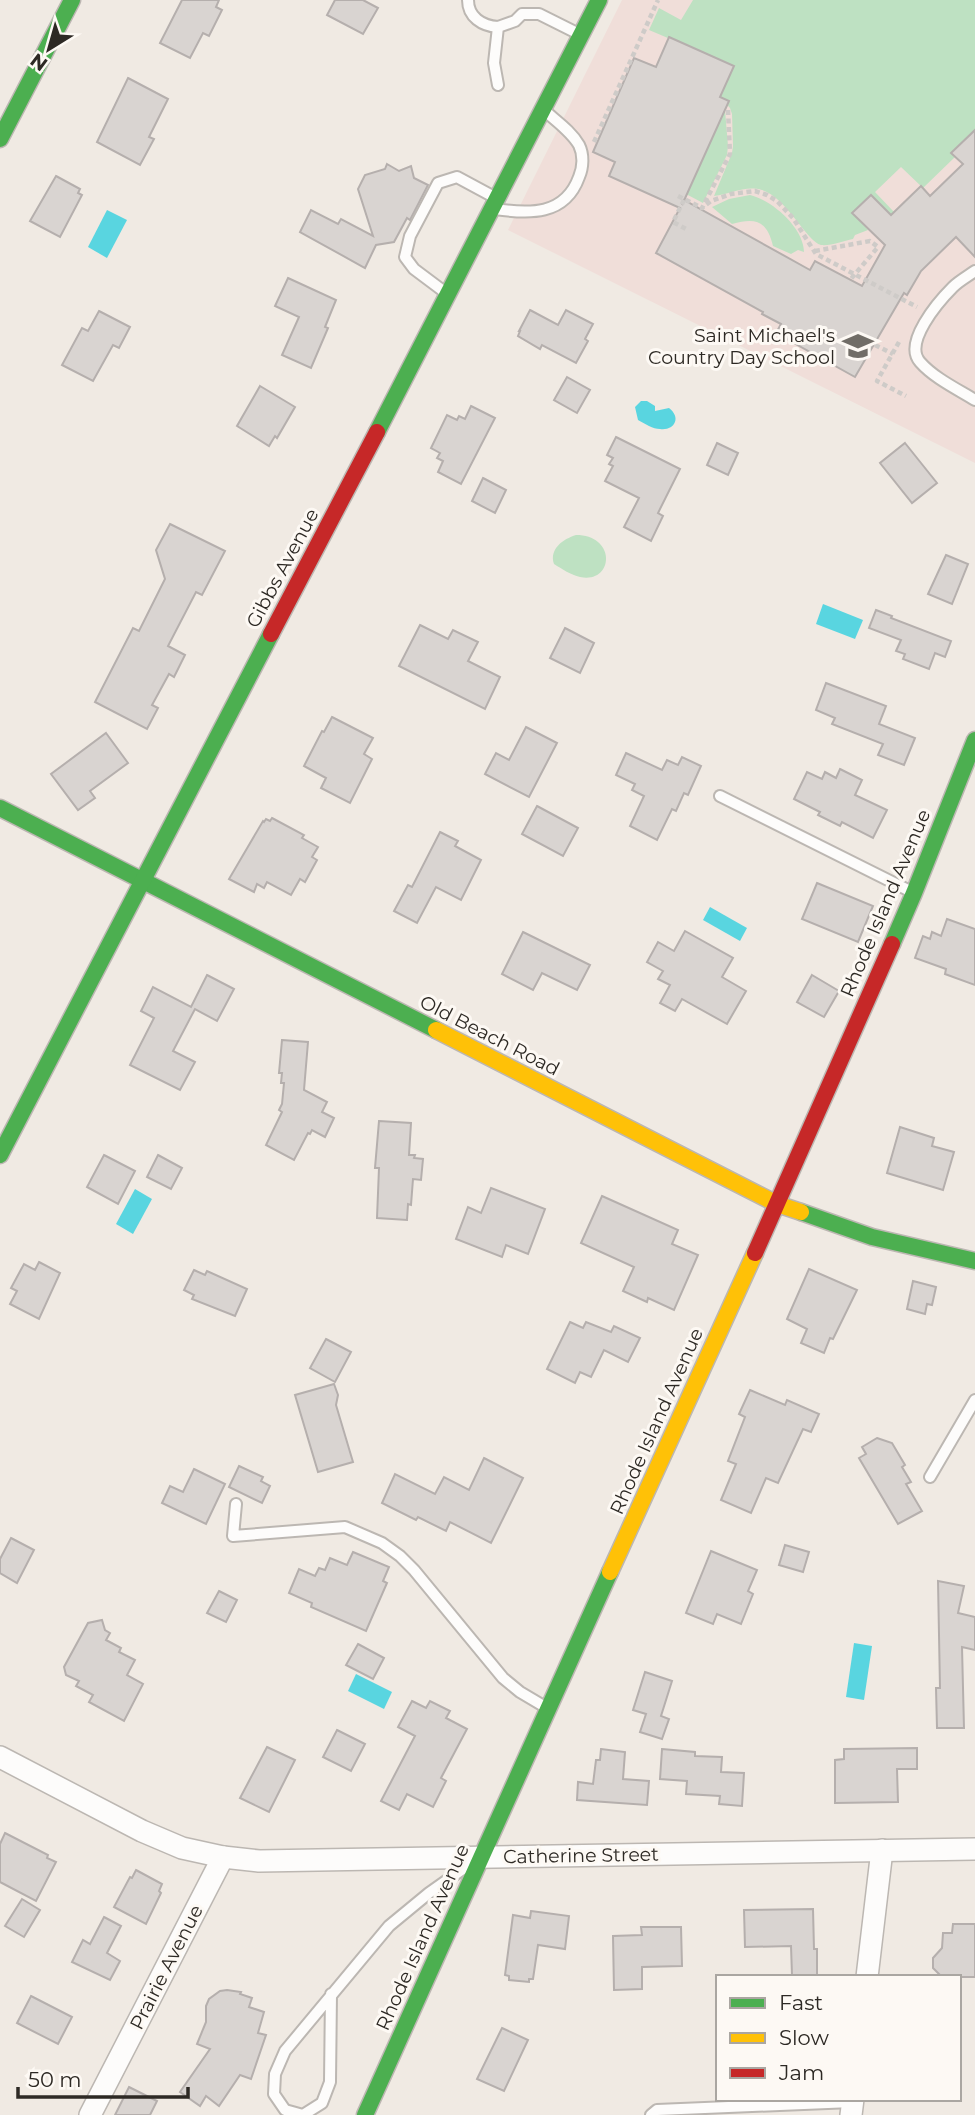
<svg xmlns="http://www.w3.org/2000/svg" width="975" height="2115" font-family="Montserrat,sans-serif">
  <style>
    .education { fill: #f0ded9 }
    .green { fill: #bee1c2 }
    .water { fill: #59d5e0 }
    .building { fill: #d9d4d1; stroke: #b5afad; stroke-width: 2 }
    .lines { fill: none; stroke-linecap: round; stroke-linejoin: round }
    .lane-casing { stroke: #bcb7b2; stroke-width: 14 }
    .street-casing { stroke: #bcb7b2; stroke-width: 24 }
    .fast-casing { stroke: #bcb7b2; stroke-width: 19 }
    .slow-casing { stroke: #bcb7b2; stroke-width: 19 }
    .jam-casing { stroke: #bcb7b2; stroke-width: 19 }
    .path { stroke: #cecbc8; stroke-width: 4.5; stroke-dasharray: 5 3.5; stroke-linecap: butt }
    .lane { stroke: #fdfcfb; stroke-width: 10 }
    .street { stroke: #fdfcfb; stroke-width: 21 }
    .fast { stroke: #4caf50; stroke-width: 16 }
    .slow { stroke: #ffc107; stroke-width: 16 }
    .jam { stroke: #c62828; stroke-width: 16 }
    .labels { text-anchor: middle; stroke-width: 6; stroke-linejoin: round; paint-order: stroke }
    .poi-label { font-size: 19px; fill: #2d2924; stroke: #fdf9f4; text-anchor: end }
    .street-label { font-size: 19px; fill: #2d2924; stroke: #fdf9f4 }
  </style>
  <rect width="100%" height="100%" fill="#f0eae3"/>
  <path class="education" d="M622,0H975V463L508,230Z"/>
  <g class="green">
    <path d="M693,0H975V136L971,133L952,152L955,157L923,188L901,167L875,192L894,212L891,215L871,195L853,213L868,230L855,235L853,239C843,241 831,246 821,245C807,242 787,198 762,190C746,185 730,194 714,196L732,153L733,146L732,114L730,108L720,97L734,66L649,30L659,8L681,20Z"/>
    <path d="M725,110L728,146L727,155L703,203L686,194Z"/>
    <path d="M750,195C772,200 804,228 804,252L798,250L791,254L773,246C767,221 756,217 732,224L712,207L729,199Z"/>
    <path d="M576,535C617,535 614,584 580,577C571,575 562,569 554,564C549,549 563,539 576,535Z"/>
  </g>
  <g class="water">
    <path d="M107,210L127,220L107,258L88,247Z"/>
    <path d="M641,401H647L655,406V411L669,408C682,418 674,431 660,429C653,429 645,424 638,420L635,407Z"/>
    <path d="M823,604L863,620L855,639L816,624Z"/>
    <path d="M710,907L747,928L740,941L703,920Z"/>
    <path d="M135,1189L152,1199L133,1234L116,1224Z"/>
    <path d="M854,1643L872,1646L864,1700L846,1697Z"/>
    <path d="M356,1674L392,1692L384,1709L348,1691Z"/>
  </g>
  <g class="building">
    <path d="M182,0H219L216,7L222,10L209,36L203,33L190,58L160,43Z"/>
    <path d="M335,0H363L378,8L363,34L327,15Z"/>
    <path d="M669,37L734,66L720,97L729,101L682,205L684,200L810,270L815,261L862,286L885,245L852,213L871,195L891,215L921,186L930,196L963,164L951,153L975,130V257L956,237L921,271L907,295L904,293L855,377L776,333L781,324L762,314L763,312L656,253L680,208L609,176L615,162L593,152L634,58L656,67Z"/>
    <path d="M128,78L168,99L149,137L154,139L140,165L97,142Z"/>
    <path d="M387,164L399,171L411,166L414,178L428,185L410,220L407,218L394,242L376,245L365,268L300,232L311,210L338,224L341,219L373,236L358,189L365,175L385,169Z"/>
    <path d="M56,176L80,189L78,193L82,195L60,237L30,221Z"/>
    <path d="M288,278L336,300L325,327L328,328L311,368L282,355L299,317L275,306Z"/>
    <path d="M530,310L558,325L566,310L593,324L585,339L588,341L576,363L542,345L540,349L518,336L520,331H519Z"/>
    <path d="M99,311L130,327L119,348L113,345L93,381L62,365L82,328L88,331Z"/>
    <path d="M567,377L590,390L577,413L554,400Z"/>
    <path d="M260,386L295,407L277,438L275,436L269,446L237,426Z"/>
    <path d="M471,406L495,418L461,484L438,472L443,461L437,458L440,453L431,448L447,415L457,420L459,416L465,419Z"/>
    <path d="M616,437L680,469L658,513L663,516L651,541L624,527L639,498L605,481L613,466L609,464L613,458L607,455Z"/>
    <path d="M717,443L738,453L728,475L707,465Z"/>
    <path d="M905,443L937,483L912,503L880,463Z"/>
    <path d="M483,478L506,490L495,513L472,501Z"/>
    <path d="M170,524L225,551L202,595L196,592L168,646L185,655L174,677L169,674L152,705L158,708L147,729L95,702L133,628L139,631L165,579L156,550Z"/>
    <path d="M946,555L968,564L952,604L928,594Z"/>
    <path d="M876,610L892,616L891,618L951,641L945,657L935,653L929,669L903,659L905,654L896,651L901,640L869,628Z"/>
    <path d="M420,625L448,639L453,630L478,642L468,661L500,677L485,709L399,666Z"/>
    <path d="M565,628L594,643L580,673L550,658Z"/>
    <path d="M826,683L886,706L879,724L915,738L904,765L878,755L883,744L832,724L835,718L816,710Z"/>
    <path d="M332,717L373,738L364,754L372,759L350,803L321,788L326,778L304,766L322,731L324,732Z"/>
    <path d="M526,727L557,743L529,797L485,774L496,753L509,760Z"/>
    <path d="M106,733L128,763L90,791L95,798L78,810L51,774Z"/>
    <path d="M626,753L662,770L667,760L678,765L682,757L701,766L688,795L684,793L676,811L672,809L657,840L630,826L644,796L632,790L635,784L616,775Z"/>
    <path d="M840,769L862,780L855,795L887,810L873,838L842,822L840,826L818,815L820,812L794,799L807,772L822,779L825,772L836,778Z"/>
    <path d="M537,806L578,828L563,856L522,834Z"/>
    <path d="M272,818L304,835L302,838L318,847L312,857L317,860L305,882L300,879L291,895L267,882L264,888L257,884L254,892L229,879L263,821L264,822L266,819L270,821Z"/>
    <path d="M440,832L458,841L455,846L481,860L461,900L436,887L417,923L394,911L408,885L412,887Z"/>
    <path d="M817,883L873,906L858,942L802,919Z"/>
    <path d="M947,919L975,929V985L945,974L946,969L915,958L923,936L930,939L932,932L941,936Z"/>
    <path d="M685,931L733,958L722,977L746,991L727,1024L682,999L675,1011L660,1003L670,985L658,979L663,971L647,962L658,942L674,951Z"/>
    <path d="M523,932L590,965L577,990L542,973L533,990L502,974Z"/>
    <path d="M207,975L234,989L217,1021L195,1009L173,1051L195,1062L180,1090L130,1065L154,1018L141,1011L153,987L191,1007Z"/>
    <path d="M812,975L839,991L824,1017L797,1002Z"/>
    <path d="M282,1040L308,1042L304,1090L327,1102L322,1112L334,1118L325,1137L312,1130L310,1134L308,1133L294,1160L266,1145L282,1112L279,1110L282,1104L284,1083H281L282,1073H279Z"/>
    <path d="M379,1121L411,1123L409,1155H415L414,1158L423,1159L421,1180L413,1179L411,1205L408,1204L407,1220L377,1218L379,1168H375Z"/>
    <path d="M900,1127L934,1138L932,1146L954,1152L943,1190L887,1173Z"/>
    <path d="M104,1155L135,1171L118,1204L87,1187Z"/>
    <path d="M158,1155L182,1168L171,1189L147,1177Z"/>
    <path d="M491,1188L545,1209L528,1254L506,1245L502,1257L456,1239L468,1207L481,1213Z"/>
    <path d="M602,1196L678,1230L672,1244L698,1255L674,1310L648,1298L647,1302L623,1291L634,1267L581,1243Z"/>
    <path d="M39,1262L60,1273L39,1319L10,1304L17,1291L11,1288L24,1264L35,1270Z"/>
    <path d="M809,1269L857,1290L833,1339L830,1338L824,1353L801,1343L807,1329L787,1319Z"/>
    <path d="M194,1270L205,1275L207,1271L247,1289L235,1316L192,1299L194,1295L184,1290Z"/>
    <path d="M913,1281L936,1287L932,1305L927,1304L925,1314L907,1309Z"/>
    <path d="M570,1322L583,1328L586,1322L611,1332L614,1326L640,1338L628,1362L604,1350L591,1377L580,1372L575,1383L547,1369Z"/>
    <path d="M326,1339L351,1352L335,1382L310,1368Z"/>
    <path d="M334,1384L338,1395L336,1405L353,1462L318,1472L295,1395Z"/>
    <path d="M750,1390L785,1405L787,1400L819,1414L811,1432L803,1429L778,1483L766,1478L751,1513L721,1500L736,1464L728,1461L745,1417L739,1414Z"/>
    <path d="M877,1438L892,1443L905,1465L902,1467L911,1482L906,1484L922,1511L898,1524L859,1458L866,1454L862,1447Z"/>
    <path d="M484,1458L523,1478L491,1543L450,1522L446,1531L418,1517L416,1520L382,1503L395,1474L435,1494L444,1477L469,1490Z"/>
    <path d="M239,1466L263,1477L261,1481L270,1486L262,1503L229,1487Z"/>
    <path d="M194,1469L225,1484L206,1524L162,1503L170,1486L183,1492Z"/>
    <path d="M11,1538L34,1550L17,1583L0,1573V1559Z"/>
    <path d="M785,1545L809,1552L803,1572L779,1565Z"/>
    <path d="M711,1551L757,1570L748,1591L753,1594L741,1624L717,1614L713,1624L686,1613Z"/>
    <path d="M353,1552L389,1567L383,1581L387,1583L366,1631L311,1607L312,1603L289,1593L299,1569L315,1576L319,1568L325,1570L330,1558L347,1565Z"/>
    <path d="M938,1581L964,1586L958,1613L975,1617V1650L962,1647L964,1728H937L936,1688H940Z"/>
    <path d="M219,1591L237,1600L226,1622L207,1613Z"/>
    <path d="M102,1620L105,1630L110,1633L106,1640L121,1648L119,1652L135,1660L127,1675L143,1684L124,1721L89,1702L93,1695L76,1686L79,1681L66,1675L64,1667L88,1623Z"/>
    <path d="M358,1644L384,1658L373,1679L346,1665Z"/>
    <path d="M645,1672L672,1681L661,1716L669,1719L662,1739L640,1732L646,1714L633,1710Z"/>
    <path d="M412,1701L426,1708L430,1701L450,1711L446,1718L467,1729L441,1778L446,1781L433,1807L407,1794L399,1810L381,1801L415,1736L398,1727Z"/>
    <path d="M337,1730L365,1744L351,1771L323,1757Z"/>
    <path d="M267,1747L295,1760L269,1812L240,1798Z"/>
    <path d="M917,1748V1769H897L898,1802L835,1803V1760L844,1759V1749Z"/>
    <path d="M601,1749L625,1752L623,1779L649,1781L647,1805L577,1800L578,1782L593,1784L596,1760H600Z"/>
    <path d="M662,1749L695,1752V1756L722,1757L721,1772L744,1773L742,1806L719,1804L720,1796L686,1794L687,1781L660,1779Z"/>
    <path d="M5,1833L48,1855L47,1858L56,1862L36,1901L0,1882V1844Z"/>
    <path d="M136,1870L162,1884L159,1891L161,1893L146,1924L114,1907L130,1877L132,1878Z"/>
    <path d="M22,1899L40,1910L24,1937L5,1926Z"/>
    <path d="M813,1909L814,1949H817V1975H792L791,1946L745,1947L744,1910Z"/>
    <path d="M531,1911L569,1916L565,1949L538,1945L533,1979H529V1982L509,1980V1976L505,1975L513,1915L530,1918Z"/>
    <path d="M104,1917L121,1926L107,1953L120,1961L110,1980L72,1962L83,1940L90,1944Z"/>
    <path d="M953,1924H975V1977H942L933,1968V1958L942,1948L943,1933H952Z"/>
    <path d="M641,1927H681L682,1966L642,1967V1989L614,1990L613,1936L642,1935Z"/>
    <path d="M227,1990L241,1992L240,1994L252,1998L249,2007L264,2012L258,2033L266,2035L251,2079L240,2075L219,2106L206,2096L200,2106L180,2092L210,2049L197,2044L206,2022V2006L209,1999L220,1991Z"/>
    <path d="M31,1996L72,2017L58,2044L17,2023Z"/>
    <path d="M502,2028L528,2040L504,2091L477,2079Z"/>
    <path d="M129,2087L157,2101L150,2115H115Z"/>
  </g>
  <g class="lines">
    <g class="lane-casing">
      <g id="lane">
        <path d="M468,0C468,17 482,26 498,27"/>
        <path d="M498,85L494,63L498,27L515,21L522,14H539L579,34"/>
        <path d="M495,209C529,214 565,216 579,177C583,168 584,155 579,145C571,131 556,121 544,110"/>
        <path d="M975,271C968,276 959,281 953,287C938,302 903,343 920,362C934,378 957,389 975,400"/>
        <path d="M446,293L414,269L405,257L410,236L438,183L457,177L496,198"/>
        <path d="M720,796L912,892"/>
        <path d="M930,1477L975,1400"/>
        <path d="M236,1504L233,1536L345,1527L382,1543L400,1556L414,1570L503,1678L520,1692L547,1708"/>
        <path d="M331,1994L330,2082L322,2103L303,2115L285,2110L274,2094L275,2074L285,2051L389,1926L429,1893L470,1864"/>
        <path d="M651,2115L657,2110L852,2102"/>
      </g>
    </g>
    <g class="street-casing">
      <g id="street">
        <path d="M0,1757L142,1831L182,1848L223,1857L259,1861L975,1849"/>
        <path d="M867,1977L882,1850"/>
        <path d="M90,2115L223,1857"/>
        <path d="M851,2115L853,2099"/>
      </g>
    </g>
    <g class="fast-casing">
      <g id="fast">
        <path d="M0,139L72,0"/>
        <path d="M377,432L599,0"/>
        <path d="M0,808L436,1030"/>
        <path d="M892,944L914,893L975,740"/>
        <path d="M0,1155L271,634"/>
        <path d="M801,1212L872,1237L975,1261"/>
        <path d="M365,2115L610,1572"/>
      </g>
    </g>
    <g class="slow-casing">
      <g id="slow">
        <path d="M436,1030L777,1204L801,1212"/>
        <path d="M610,1572L755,1253"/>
      </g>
    </g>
    <g class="jam-casing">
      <g id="jam">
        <path d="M271,634L377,432"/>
        <path d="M755,1253L892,944"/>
      </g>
    </g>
    <g class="path">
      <path d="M728,110L730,154L702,208L711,201L731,194L755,191L767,195L777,201L793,218L816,254L917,307"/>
      <path d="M594,142L658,0"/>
      <path d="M678,196L702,208"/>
      <path d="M684,200L673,222L686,229"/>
      <path d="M815,251L870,241L878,247L850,280"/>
      <path d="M899,342L877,381L906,396"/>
      <path d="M875,345L893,354"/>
    </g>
    <use href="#lane" class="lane"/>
    <use href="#street" class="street"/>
    <use href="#fast" class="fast"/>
    <use href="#slow" class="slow"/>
    <use href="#jam" class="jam"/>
  </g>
  <defs>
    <g id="school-bare" transform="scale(2.415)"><path d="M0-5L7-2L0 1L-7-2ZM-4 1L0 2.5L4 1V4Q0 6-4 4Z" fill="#716d67" stroke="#fdf9f4" stroke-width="2.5" paint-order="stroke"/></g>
  </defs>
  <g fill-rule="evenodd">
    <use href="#school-bare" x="858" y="346"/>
  </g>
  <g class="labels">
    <g class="poi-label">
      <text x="835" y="342">Saint Michael's<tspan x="835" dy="22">Country Day School</tspan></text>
    </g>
    <g class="street-label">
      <text transform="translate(282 568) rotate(-62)" y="7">Gibbs Avenue</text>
      <text transform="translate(885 903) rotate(-67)" y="7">Rhode Island Avenue</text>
      <text transform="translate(490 1035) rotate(27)" y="7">Old Beach Road</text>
      <text transform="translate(656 1421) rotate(-66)" y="7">Rhode Island Avenue</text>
      <text transform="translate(581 1855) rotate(-1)" y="7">Catherine Street</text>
      <text transform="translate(422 1937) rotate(-66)" y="7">Rhode Island Avenue</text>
      <text transform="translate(166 1967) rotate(-63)" y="7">Prairie Avenue</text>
    </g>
  </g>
  <rect x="716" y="1975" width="245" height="126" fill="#fdf9f4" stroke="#aaa6a1" stroke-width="2"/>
  <rect x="730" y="1998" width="35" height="10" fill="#4caf50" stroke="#aaa6a1" stroke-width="2"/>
  <text x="779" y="2010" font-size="21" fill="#2d2924">Fast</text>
  <rect x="730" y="2033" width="35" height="10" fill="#ffc107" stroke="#aaa6a1" stroke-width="2"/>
  <text x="779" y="2045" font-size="21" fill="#2d2924">Slow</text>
  <rect x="730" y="2068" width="35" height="10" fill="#c62828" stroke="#aaa6a1" stroke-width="2"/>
  <text x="779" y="2080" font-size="21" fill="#2d2924">Jam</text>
  <g transform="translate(49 49) rotate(217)" stroke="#fdf9f4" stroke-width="5" paint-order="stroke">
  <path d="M0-5L12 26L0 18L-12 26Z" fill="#2d2924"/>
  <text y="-10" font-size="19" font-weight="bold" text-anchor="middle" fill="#2d2924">N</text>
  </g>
  <path d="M18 2087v10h170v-10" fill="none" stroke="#2d2924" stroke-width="3.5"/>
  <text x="28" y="2087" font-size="21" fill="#2d2924" stroke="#fdf9f4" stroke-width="5" paint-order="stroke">50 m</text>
</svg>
